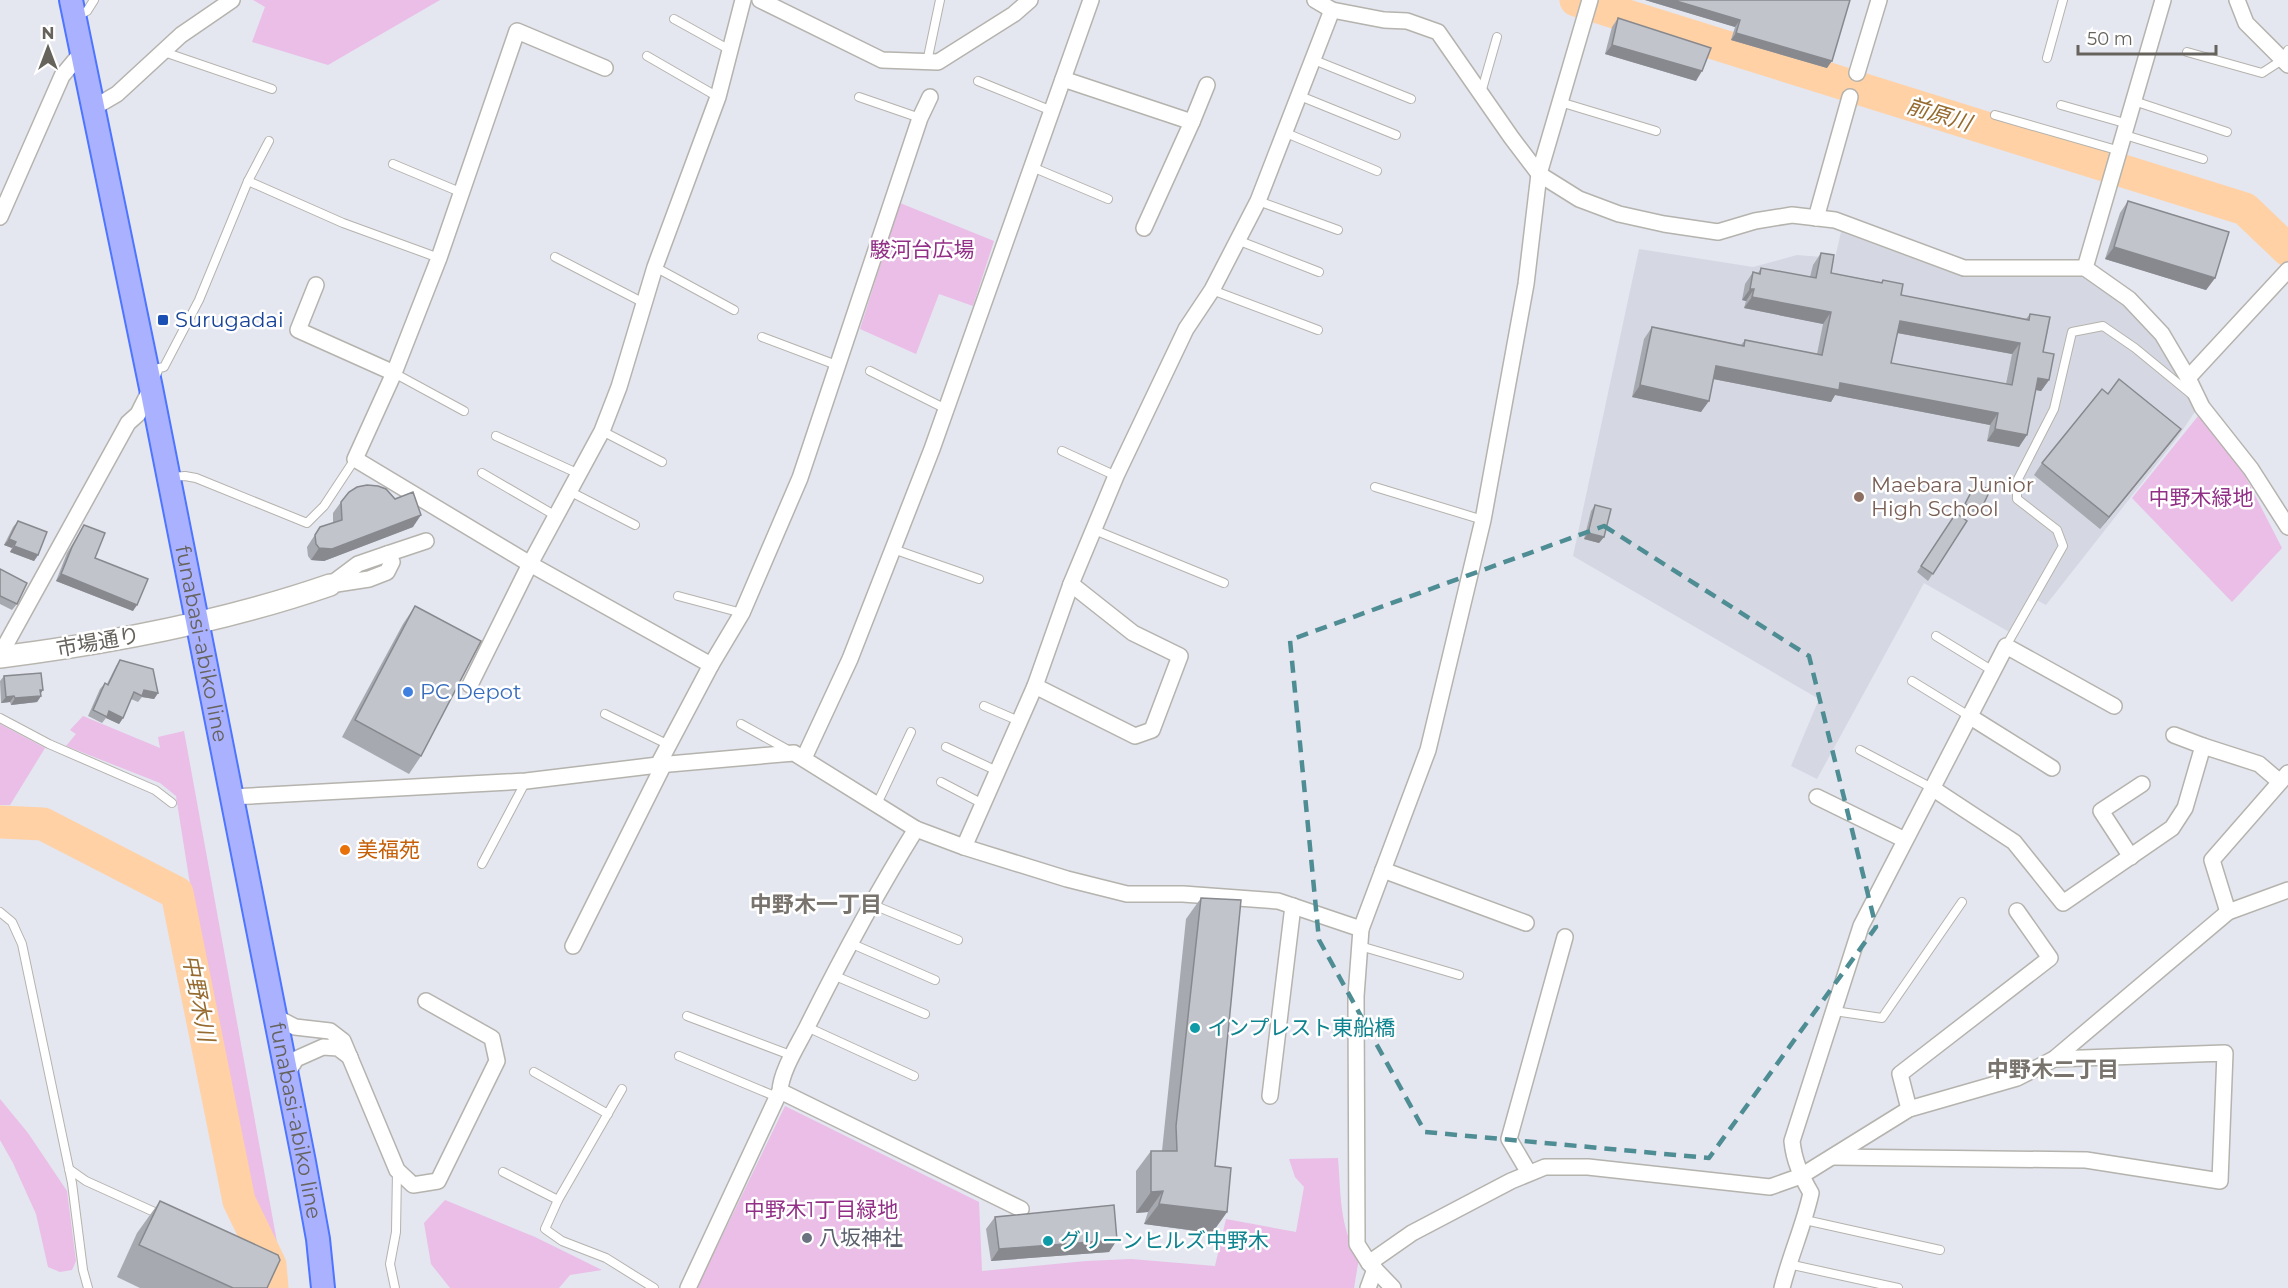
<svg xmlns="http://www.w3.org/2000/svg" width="2288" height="1288" font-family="Montserrat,'Noto Sans JP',sans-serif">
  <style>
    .education { fill: #d5d8e2 }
    .green { fill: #eabee7 }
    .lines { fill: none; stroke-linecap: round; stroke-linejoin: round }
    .river { stroke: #ffd1a5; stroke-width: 33 }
    .lane-casing { stroke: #b5b3ad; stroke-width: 10 }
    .street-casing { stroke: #b5b3ad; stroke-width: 18 }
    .secondary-casing { stroke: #b8b5ae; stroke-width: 24 }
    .primary-casing { stroke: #4e75ff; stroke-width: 26 }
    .lane { stroke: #fff; stroke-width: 8 }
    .street { stroke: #fff; stroke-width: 15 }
    .secondary { stroke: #fff; stroke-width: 21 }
    .primary { stroke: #aab2ff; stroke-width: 22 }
    .wall { fill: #a6a9af; fill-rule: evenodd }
    .shaded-wall { fill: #87898e }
    .building { fill: #c1c4cb; stroke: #87898e; stroke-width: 1.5; fill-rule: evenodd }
    .marked { fill: none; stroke: #4e8d93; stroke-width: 4.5; stroke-dasharray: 12 8; stroke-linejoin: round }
    .transit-dot { fill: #1a4fb4; stroke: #fff; stroke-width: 2 }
    .education-dot { fill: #8d6e63; stroke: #fff; stroke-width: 2 }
    .shop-dot { fill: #3f7fe0; stroke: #fff; stroke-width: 2 }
    .food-dot { fill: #e8710a; stroke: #fff; stroke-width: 2 }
    .culture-dot { fill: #0f9aa8; stroke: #fff; stroke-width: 2 }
    .worship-dot { fill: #6b7280; stroke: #fff; stroke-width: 2 }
    .labels { text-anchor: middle; stroke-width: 5; stroke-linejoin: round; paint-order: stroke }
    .park-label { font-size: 21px; fill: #922f87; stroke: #fff }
    .transit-label { font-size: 21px; fill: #164399; stroke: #fff; text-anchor: start }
    .education-label { font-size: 21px; fill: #785e54; stroke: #fff; text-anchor: start }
    .street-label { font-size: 21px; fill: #66625c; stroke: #fff }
    .shop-label { font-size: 21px; fill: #366cbe; stroke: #fff; text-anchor: start }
    .food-label { font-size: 21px; fill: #c56008; stroke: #fff; text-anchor: start }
    .culture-label { font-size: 21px; fill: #0d838f; stroke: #fff; text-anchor: start }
    .worship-label { font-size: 21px; fill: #5b616d; stroke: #fff; text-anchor: start }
    .water-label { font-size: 22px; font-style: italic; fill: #966a2e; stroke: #fff }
    .neighbourhood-label { font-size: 22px; font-weight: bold; fill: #78736d; stroke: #fff }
  </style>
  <rect width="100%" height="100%" fill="#e4e6f0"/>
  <path class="education" d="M1841,232L1961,276L2083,275L2124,300L2145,324L2170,362L2196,410L2178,437L2046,605L2029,596L2011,633L1924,583L1817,779L1791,766L1819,699L1573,556L1639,249L1753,267L1797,255L1835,258Z"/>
  <g class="green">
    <path d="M253,0H440L328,65L252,42L265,7Z"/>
    <path d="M900,203L994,241L973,306L939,294L916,354L860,329Z"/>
    <path d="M2199,415L2244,474L2282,548L2232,602L2132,498Z"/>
    <path d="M83,716L160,748L158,737L184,731L279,1253L256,1214L189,878L176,796L160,783L66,746L76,734L70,730Z"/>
    <path d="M0,724L45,748L10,805H0Z"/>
    <path d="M0,1099L28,1133L67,1191L76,1261L72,1270L60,1272L48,1267L36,1214L13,1163L0,1140Z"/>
    <path d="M785,1106L979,1202L982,1271L1086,1261L1131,1259L1215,1266L1226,1219L1296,1232L1304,1187L1295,1177L1289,1159L1338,1158C1341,1192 1339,1229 1359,1258L1354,1288H697Z"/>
    <path d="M445,1200L535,1237L602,1270L570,1275L559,1288H450L431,1264L424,1223Z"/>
  </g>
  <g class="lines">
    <g class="river">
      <path d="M1576,0L2245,209L2288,250"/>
      <path d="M0,822L43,824L177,893L239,1201L270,1265L272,1288"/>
    </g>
    <g class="lane-casing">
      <g id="lane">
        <path d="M78,16L87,11L94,0"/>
        <path d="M674,19L730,50"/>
        <path d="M164,52L272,89"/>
        <path d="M2187,52L2262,73L2282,60L2288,50"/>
        <path d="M647,56L718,97"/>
        <path d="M2047,58L2063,0"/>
        <path d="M1314,60L1411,99"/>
        <path d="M927,62L940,0"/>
        <path d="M978,81L1052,111"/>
        <path d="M1481,93L1497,37"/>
        <path d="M1300,96L1396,135"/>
        <path d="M859,97L920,118"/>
        <path d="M2134,101L2227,132"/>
        <path d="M1560,102L1656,131"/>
        <path d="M2061,105L2128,124"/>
        <path d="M1995,115L2120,151"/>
        <path d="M1286,133L1377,171"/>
        <path d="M2125,135L2203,159"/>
        <path d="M393,164L460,192"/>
        <path d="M1032,167L1108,199"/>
        <path d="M248,181L343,223L439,258"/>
        <path d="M1258,201L1338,230"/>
        <path d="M1237,240L1319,272"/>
        <path d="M555,257L644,303"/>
        <path d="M655,267L734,310"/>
        <path d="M1212,290L1318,330"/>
        <path d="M762,337L839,366"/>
        <path d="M870,371L946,409"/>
        <path d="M394,373L464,411"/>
        <path d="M155,378L159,368L164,367L199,300L248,181L269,141"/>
        <path d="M602,431L662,462"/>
        <path d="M496,436L579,474"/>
        <path d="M1062,451L1116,476"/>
        <path d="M482,473L556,516"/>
        <path d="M170,477L185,476L196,478L307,523L324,506L355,459"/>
        <path d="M1375,487L1483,520"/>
        <path d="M569,491L635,525"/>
        <path d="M1092,529L1224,583"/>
        <path d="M893,549L979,579"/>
        <path d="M678,596L742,613"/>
        <path d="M1936,636L1993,671"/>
        <path d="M2006,646L2063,546L2057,530L2017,499V481L2054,409L2072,332L2103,326L2135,348L2191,394"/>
        <path d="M1912,681L1969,716"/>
        <path d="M984,706L1019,721"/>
        <path d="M605,714L669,745"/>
        <path d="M0,718L49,744L155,790L172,803"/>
        <path d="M741,724L790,751"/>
        <path d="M946,747L997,771"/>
        <path d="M1860,750L1932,788"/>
        <path d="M941,782L983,804"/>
        <path d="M877,804L911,732"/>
        <path d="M482,864L526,781"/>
        <path d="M871,904L958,940"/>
        <path d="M0,912L12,922L22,944L72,1183L83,1270L88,1288"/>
        <path d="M850,943L935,980"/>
        <path d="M1360,946L1459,975"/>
        <path d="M833,975L925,1014"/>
        <path d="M1834,1011L1882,1018L1962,902"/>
        <path d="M687,1016L793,1056"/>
        <path d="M807,1027L914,1076"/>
        <path d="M679,1056L777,1097"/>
        <path d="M534,1072L608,1114"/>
        <path d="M622,1089L558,1200L545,1229L562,1241L606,1258L654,1288"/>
        <path d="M69,1169L86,1181L161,1215"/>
        <path d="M503,1172L558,1200"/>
        <path d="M1805,1220L1940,1250"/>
        <path d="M1788,1264L1898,1288"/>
        <path d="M395,1288L390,1264L396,1232L397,1171"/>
      </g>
    </g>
    <g class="street-casing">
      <g id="street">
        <path d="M760,0L882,60L938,62L1014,14L1030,0"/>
        <path d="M1315,0L1332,10L1384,20L1407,21L1438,32L1511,137L1539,174L1579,199L1619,214L1664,224L1718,232L1755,221L1792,215L1835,220L1964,268H2085"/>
        <path d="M2163,0L2085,268L2129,299L2162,334L2188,378L2202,407L2251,469L2288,527"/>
        <path d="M2237,0L2246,23L2288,65"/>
        <path d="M605,68L517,31L439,258L394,373L355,459L530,564L711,665"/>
        <path d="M1857,73L1879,0"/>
        <path d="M1063,79L1192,122L1144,228"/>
        <path d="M93,108L117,94L181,35L232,0"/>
        <path d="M1192,122L1207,85"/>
        <path d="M0,217L62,76L82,52"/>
        <path d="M1816,218L1850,97"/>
        <path d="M316,285L298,330L394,373"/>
        <path d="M2188,378L2288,270"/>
        <path d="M387,554L392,562L387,572L369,579L330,585L358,564Z"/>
        <path d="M387,554L426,541"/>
        <path d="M0,655L128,423L138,414L151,388"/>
        <path d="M470,685L530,564L602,431L619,387L655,267L718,97L743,0"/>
        <path d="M1035,686L1135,736L1152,730L1180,656L1133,633L1071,584L1116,476L1186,329L1212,290L1258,201L1332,10"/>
        <path d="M1969,716L2052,768"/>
        <path d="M2174,735L2203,746"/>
        <path d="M804,758L850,659L932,449L1091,0"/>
        <path d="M658,765L711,665L742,613L800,478L920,118L930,97"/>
        <path d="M1932,788L2014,842L2063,903L2172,828L2185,808L2203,746L2259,764L2280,782"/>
        <path d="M231,797L526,781L658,765L794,753L916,829L964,847L1067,879L1127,894H1183L1278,901L1361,929"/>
        <path d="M1817,797L1905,840"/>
        <path d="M964,847L1035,686L1071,584"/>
        <path d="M2131,857L2101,811L2142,784"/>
        <path d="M1383,870L1526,923"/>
        <path d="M2228,912L2212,860L2288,773"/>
        <path d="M573,946L664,764"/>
        <path d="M276,1017L295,1027L330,1031L343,1041L397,1170L413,1185L438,1181L497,1061L492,1038L426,1001"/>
        <path d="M287,1074L296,1059L323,1047L338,1048L350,1057"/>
        <path d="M780,1091L1021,1209"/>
        <path d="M1270,1096L1293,906"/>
        <path d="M1909,1109L1900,1074L2050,958L2017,911"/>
        <path d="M1833,1157L2086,1160L2220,1181L2225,1053L2054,1059"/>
        <path d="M1529,1173L1509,1139L1565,937"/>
        <path d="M1369,1263L1412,1233L1511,1181L1545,1167H1588L1770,1187L1801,1176L1909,1109L2017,1078L2054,1059L2228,912L2288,890"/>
        <path d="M688,1288L780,1091C781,1070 800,1042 809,1023C842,957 877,892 916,829"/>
        <path d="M1368,1288L1375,1269"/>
        <path d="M1393,1288L1369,1263L1357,1244L1356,996L1361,929L1428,750L1483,520L1526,284L1539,174L1590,0"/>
        <path d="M1782,1288C1790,1256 1804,1225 1811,1193C1801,1176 1794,1161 1792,1141L1861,926L2006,646L2114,706"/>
      </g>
    </g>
    <g class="secondary-casing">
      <path id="secondary" d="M0,657C112,643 223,622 330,585"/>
    </g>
    <g class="primary-casing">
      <g id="primary">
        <path id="s1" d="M71,0L151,388L304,1162L318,1239L323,1288"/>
      </g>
    </g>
    <use href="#lane" class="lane"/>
    <use href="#street" class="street"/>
    <use href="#secondary" class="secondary"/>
    <use href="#primary" class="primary"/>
  </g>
  <g class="wall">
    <path d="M1645,0H1850L1827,68L1731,40L1735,27Z"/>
    <path d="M1618,18L1696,81L1605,54L1612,27Z"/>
    <path d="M2128,201L2215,278L2206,290L2105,259L2120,213Z"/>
    <path d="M1821,253L1831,273L1881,282L1883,280L1901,295L2026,319L2030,314L2043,352L2049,380L2041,391L2036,390L2019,447L1987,441L1990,425L1835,395L1831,402L1713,379L1701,412L1632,397L1644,339L1652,327L1741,345L1745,340L1817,354L1823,324L1744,308L1746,301L1742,300L1745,284L1753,272L1758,273L1761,268L1810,277L1813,265ZM1897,333L2012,354L2006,384L1891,363Z"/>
    <path d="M2108,394L2181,429L2172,441L2100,529L2034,475L2042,463Z"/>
    <path d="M1976,483L1980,512L1976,518L1961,510L1972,489Z"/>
    <path d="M341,502L413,527L324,561L311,560L308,556L307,547L320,527L333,523V513Z"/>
    <path d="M1595,505L1604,537L1599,543L1584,539L1591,511Z"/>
    <path d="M1956,513L1967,521L1928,581L1917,572Z"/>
    <path d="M18,521L38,555L34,561L10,552L12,548L4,545L13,527Z"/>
    <path d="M84,525L95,558L133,611L56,581L67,553Z"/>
    <path d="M0,569L17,604L12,610L0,604Z"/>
    <path d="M415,606L421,756L409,774L342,737L403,624Z"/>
    <path d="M120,660L158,693L154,699L142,697L138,702L131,699L123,718L119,724L106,718L102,723L88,716L100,689L105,683L107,684L116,666Z"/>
    <path d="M4,676L41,693V696L37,702L11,705L10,702L1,703L0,681Z"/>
    <path d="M1201,898L1215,1166L1227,1212L1212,1233L1144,1224L1148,1212L1136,1213V1171L1151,1151H1162L1186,919Z"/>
    <path d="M160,1201L267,1288H140L117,1277L137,1233Z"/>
    <path d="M995,1217L1117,1240L1109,1252L991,1261L986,1229Z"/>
  </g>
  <g class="shaded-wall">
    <path d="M1645,0H1673L1740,20L1735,27Z"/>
    <path d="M1736,33L1832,61L1827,68L1731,40Z"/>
    <path d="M1612,45L1702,71L1696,81L1605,54Z"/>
    <path d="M2114,247L2215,278L2206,290L2105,259Z"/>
    <path d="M1750,289H1754L1746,301L1742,300Z"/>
    <path d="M1752,297L1831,312L1823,324L1744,308Z"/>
    <path d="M1900,321L2020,343L2012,354L1892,332Z"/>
    <path d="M1716,366L1840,383L1998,413L1990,425L1835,395L1831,402L1708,378Z"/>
    <path d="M2038,378L2049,380L2041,391L2030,389Z"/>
    <path d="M1640,385L1709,401L1701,412L1632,397Z"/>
    <path d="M1995,429L2027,435L2019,447L1987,441Z"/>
    <path d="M2181,429L2172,441L2100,529L2109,517Z"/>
    <path d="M421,515L413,527L324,561L311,560L319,548Z"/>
    <path d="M1588,533L1604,537L1599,543L1584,539Z"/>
    <path d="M9,539L16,542L12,548L4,545Z"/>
    <path d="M14,546L38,555L34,561L10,552Z"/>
    <path d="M61,574L137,605L133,611L56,581Z"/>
    <path d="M40,690H43L39,696H41L37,702L11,705L15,698Z"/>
    <path d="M144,690L158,693L154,699L142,697Z"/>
    <path d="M14,696L10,702L1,703L6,697Z"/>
    <path d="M109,711L123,718L119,724L106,718Z"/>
    <path d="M1163,1191L1148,1212L1136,1213L1151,1192Z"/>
    <path d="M1159,1204L1227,1212L1212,1233L1144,1224Z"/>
    <path d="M1117,1240L1109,1252L991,1261L999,1249Z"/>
  </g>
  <g class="building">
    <path d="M1673,0H1850L1832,61L1736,33L1740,20Z"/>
    <path d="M1618,18L1711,48L1702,71L1612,45Z"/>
    <path d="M2128,201L2229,232L2215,278L2114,247Z"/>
    <path d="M1821,253L1834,255L1831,273L1882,283L1883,280L1903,284L1901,295L2029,320L2030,314L2050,317L2043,352L2054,354L2049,380L2038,378L2027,435L1995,429L1998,413L1840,383L1839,390L1716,366L1709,401L1640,385L1652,327L1744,346L1745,340L1822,355L1831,312L1752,297L1754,289H1750L1753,272L1760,274L1761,268L1816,278ZM1900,321L2020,343L2012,385L1891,363Z"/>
    <path d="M2119,379L2181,429L2109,517L2042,463L2102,389L2108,394Z"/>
    <path d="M1976,483L1990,490L1980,512L1965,504Z"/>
    <path d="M367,485L378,486L386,489L395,499L413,492L421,515L332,549L319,548L316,544L315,535L320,527L342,520L341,502L349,492L357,487Z"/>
    <path d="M1595,505L1611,509L1604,537L1588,533Z"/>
    <path d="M1956,513L1967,521L1933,574L1921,566Z"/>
    <path d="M18,521L47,532L38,555L14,546L16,542L9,539Z"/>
    <path d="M84,525L105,533L95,558L148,579L137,605L61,574L72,547Z"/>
    <path d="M0,569L27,583L17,604L0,596Z"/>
    <path d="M415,606L481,641L421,756L355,720Z"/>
    <path d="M120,660L153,669L158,693L144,690L142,696L134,692L123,718L109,711L107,717L93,710L105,683L108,685Z"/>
    <path d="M41,673L43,690H40L41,696L15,698L14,696L6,697L4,676Z"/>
    <path d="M1201,898L1241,900L1215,1166L1231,1168L1227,1212L1159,1204L1163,1191L1151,1192V1151H1177L1176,1126Z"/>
    <path d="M160,1201L278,1255L280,1260L267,1288H233L139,1245Z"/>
    <path d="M1114,1205L1117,1240L999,1249L995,1217Z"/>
  </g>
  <path class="marked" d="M1604,526L1809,656L1876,927L1709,1158L1425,1132L1319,940L1290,640Z"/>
  <rect class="transit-dot" x="157" y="314" width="12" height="12" rx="3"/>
  <circle class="education-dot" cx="1859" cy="497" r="6"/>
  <circle class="shop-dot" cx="408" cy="692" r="6"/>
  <circle class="food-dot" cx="345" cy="850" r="6"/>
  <g class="culture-dot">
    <circle cx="1195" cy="1028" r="6"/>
    <circle cx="1048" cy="1241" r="6"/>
  </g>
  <circle class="worship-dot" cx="807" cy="1238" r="6"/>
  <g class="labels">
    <g class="park-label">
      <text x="922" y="257">駿河台広場</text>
      <text x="2201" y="505">中野木緑地</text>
      <text x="821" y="1217">中野木1丁目緑地</text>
    </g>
    <g class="transit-label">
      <text x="175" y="327">Surugadai</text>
    </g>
    <g class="education-label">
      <text x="1871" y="492">Maebara Junior<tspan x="1871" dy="24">High School</tspan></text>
    </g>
    <g class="street-label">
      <text transform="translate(98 642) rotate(-10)" y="7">市場通り</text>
      <text dy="7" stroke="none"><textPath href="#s1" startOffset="657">funabasi-abiko line</textPath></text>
      <text dy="7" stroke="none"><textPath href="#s1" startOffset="1143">funabasi-abiko line</textPath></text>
    </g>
    <g class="shop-label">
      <text x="420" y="699">PC Depot</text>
    </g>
    <g class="food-label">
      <text x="357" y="857">美福苑</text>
    </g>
    <g class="culture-label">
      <text x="1207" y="1035">インプレスト東船橋</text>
      <text x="1060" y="1248">グリーンヒルズ中野木</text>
    </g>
    <g class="worship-label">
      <text x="819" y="1245">八坂神社</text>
    </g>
    <g class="water-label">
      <text transform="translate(1939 114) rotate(17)" y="8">前原川</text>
      <text transform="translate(199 998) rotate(79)" y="8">中野木川</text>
    </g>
    <g class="neighbourhood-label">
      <text x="816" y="912">中野木一丁目</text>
      <text x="2053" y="1077">中野木二丁目</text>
    </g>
  </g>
  <g transform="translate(48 48)" stroke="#ffffff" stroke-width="4.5" paint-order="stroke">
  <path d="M0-4.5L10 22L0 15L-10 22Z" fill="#66625c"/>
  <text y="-9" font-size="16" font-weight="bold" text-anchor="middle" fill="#66625c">N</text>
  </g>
  <path d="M2078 45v9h138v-9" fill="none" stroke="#66625c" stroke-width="3"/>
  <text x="2087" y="45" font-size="18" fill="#66625c" stroke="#ffffff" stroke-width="4.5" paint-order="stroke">50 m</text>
</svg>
